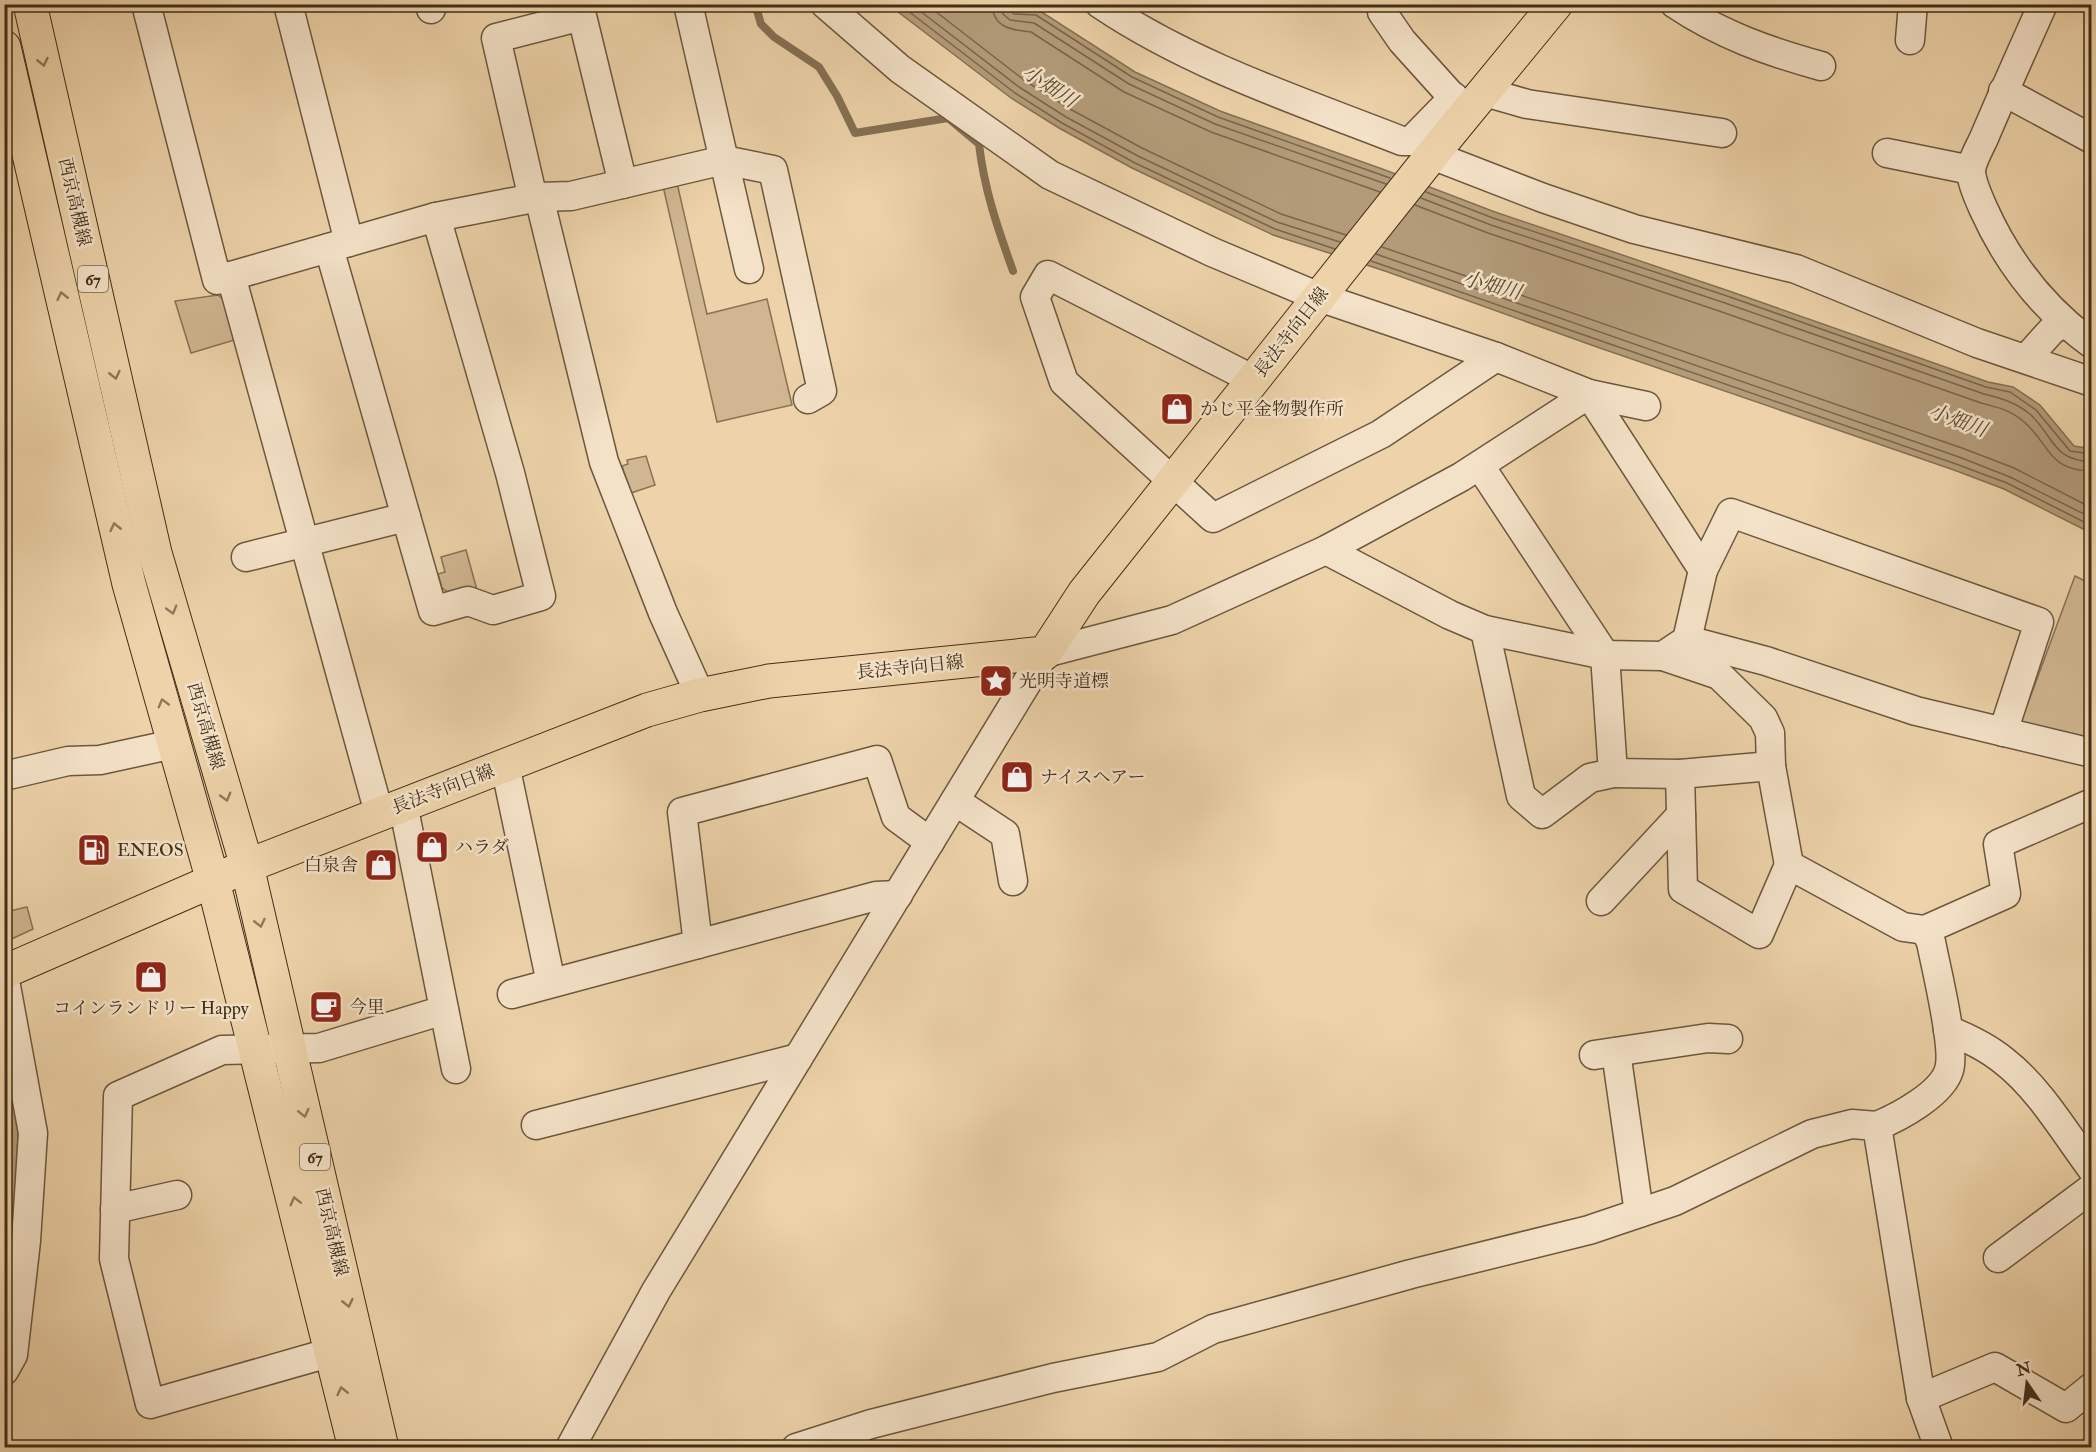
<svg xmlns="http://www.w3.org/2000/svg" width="2096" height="1452" font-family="'IM FELL Double Pica','Noto Serif JP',serif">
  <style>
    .green { fill: #d0b791; stroke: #887355; stroke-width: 1.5 }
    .water { fill: #b39b79; stroke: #857053; stroke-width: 1.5 }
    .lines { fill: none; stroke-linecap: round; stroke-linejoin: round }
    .shore { stroke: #7a6549; stroke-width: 1.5 }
    .stream { stroke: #857053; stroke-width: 8 }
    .minor-casing { stroke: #6c583d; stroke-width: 31 }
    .major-casing { stroke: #402f19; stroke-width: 35 }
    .minor { stroke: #f4e2c8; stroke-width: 28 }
    .major { stroke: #eed3aa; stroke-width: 33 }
    .oneway { stroke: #8e795a }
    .labels { text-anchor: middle; stroke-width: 5; stroke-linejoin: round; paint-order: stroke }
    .shield { fill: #f4e2c8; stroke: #76654e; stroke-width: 1.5 }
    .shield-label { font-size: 16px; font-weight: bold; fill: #402f19 }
    .street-label { font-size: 18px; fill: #402f19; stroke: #f4e2c8 }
    .poi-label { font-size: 18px; fill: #402f19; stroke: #f4e2c8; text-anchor: start }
    .water-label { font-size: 20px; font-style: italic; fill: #5d4a31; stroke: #f4e2c8 }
  </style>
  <rect width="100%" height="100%" fill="#eed3aa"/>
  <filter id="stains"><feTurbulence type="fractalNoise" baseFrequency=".00333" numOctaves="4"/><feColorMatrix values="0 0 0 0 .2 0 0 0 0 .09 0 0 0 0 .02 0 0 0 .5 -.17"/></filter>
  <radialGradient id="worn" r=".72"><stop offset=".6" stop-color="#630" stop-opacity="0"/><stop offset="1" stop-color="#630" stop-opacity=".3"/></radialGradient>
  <g class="green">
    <path d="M677,183L707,314L767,299L792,405L717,422L663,186Z"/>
    <path d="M218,295L232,306L241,338L191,353L175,301Z"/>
    <path d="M646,456L655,485L631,493L622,466L628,464L627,460Z"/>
    <path d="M466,550L477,590L454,596L442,588L438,574L445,572L441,557Z"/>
    <path d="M2075,576L2091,584V742L2021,722Z"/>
    <path d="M27,907L33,929L5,942V912Z"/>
  </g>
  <g class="water">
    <path d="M1011,4L1017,9H1037L1135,72L1220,111L1385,170L1495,212L1729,291L1988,382L2013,387L2040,405L2074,446L2091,449V533L2004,489L1954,470L1597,347L1385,271L1273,235L1132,168L1059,128L1011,98L889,5Z"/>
    <path d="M5,1049L10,1073L18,1132L15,1236L5,1332Z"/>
  </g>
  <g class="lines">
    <g class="shore">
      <path d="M899,4L1015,93L1062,123L1135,163L1275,229L1335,249"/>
      <path d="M911,4L1019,87L1066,117L1138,156L1277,222L1340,242"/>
      <path d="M926,4L1024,80L1070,109L1142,148L1281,214L1346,235"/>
      <path d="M992,4C993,28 1012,30 1031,32L1124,92L1211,132L1380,192"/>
      <path d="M1001,4L1003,14L1010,20L1034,23L1129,84L1215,124L1386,184"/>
      <path d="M1009,4V10L1014,14L1036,15L1132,77L1218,117L1390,178"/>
      <path d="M1426,192L1493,218L1727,296L1986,387L2010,392L2036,410L2070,451L2092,454"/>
      <path d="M1421,198L1491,225L1725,303L1984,394C2001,398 2017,403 2031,415C2055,438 2052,460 2092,462"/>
      <path d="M1415,205L1488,233L1722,312L1981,403C1997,407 2010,410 2023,421C2051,444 2046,470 2092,471"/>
      <path d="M1382,247L1962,448L2014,468L2092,508"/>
      <path d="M1376,254L1959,457L2010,477L2092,518"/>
      <path d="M1371,261L1956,464L2007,483L2092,526"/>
      <path d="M4,1076L12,1133L9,1235L4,1279"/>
    </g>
    <path class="stream" d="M755,4L761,24L774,37L819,67L837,96L855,133L948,118L979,144C984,189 998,229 1013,271"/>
    <g class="minor-casing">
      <g id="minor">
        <path d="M146,4L217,280L436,217L539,197L571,196L724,160L773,170L822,391L808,399"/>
        <path d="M288,4L349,242"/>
        <path d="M430,4L431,9"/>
        <path d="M688,4L749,269"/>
        <path d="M825,4L900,69L1050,175L1212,252L1319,297L1496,357L1589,394L1703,570L1687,640L1663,656L1605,655L1485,630L1450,615L1326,550"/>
        <path d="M1100,4C1192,66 1300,101 1402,141H1411L1454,97"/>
        <path d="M1675,4C1721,35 1770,52 1821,66"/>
        <path d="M2043,4C2023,49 2003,93 1984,138C1980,147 1971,162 1971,172C1972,184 1979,199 1984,210C2008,263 2045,310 2092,344"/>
        <path d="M1382,12L1402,41L1466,112"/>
        <path d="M1910,40L1913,4"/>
        <path d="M2003,91L2092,139"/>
        <path d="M1485,92L1527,104L1722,133"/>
        <path d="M1887,153L1971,170"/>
        <path d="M1432,155L1543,198L1634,229L1796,269L1977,343L2092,382"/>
        <path d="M539,197L604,462L663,613L700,695"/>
        <path d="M533,199L496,38L582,16L623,184"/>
        <path d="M329,248L433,611L468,601L493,610L541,596L510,473L436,217"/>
        <path d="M231,276L379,813"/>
        <path d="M2026,359L2052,330L2064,323"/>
        <path d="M1254,380L1048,275L1035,297L1064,382L1213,518L1381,434L1496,357"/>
        <path d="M1480,466L1605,655L1613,773L1590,778L1542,814L1521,796L1485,630"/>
        <path d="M246,557L406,517"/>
        <path d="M1703,570L1731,513L2039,622L2003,732"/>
        <path d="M1687,640L1766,661L1916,711L2092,753"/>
        <path d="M1663,656L1719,675L1763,718L1770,733L1771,766L1789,865L1903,927L1925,930L1931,942C1936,968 1956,1048 1949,1070C1942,1094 1899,1117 1877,1126"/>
        <path d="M505,765L551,983"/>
        <path d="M1613,773L1680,774L1771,766"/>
        <path d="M1680,774L1683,889L1759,934L1789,865"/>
        <path d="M4,776L68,761L100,760L174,744"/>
        <path d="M955,801L1005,834L1013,881"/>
        <path d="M403,804L456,1069"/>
        <path d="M1601,901L1681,815"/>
        <path d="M1925,930L2006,894L1998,844L2092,803"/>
        <path d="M698,944L682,812L877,760L896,817L930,842"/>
        <path d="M4,975L33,1133L26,1241L13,1355L4,1371"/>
        <path d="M512,994L876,896L898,895"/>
        <path d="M1948,1030C1968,1038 1987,1047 2004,1061C2040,1089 2065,1133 2092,1169"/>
        <path d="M1616,1052L1639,1213"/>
        <path d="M1594,1055L1708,1038L1728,1039"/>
        <path d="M536,1125L798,1058"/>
        <path d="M115,1209L177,1195"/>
        <path d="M1998,1258L2092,1188"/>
        <path d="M353,1346L150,1404L114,1259L118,1096L222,1050L319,1048L444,1010"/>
        <path d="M1921,1398L1995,1367L2066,1408L2092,1387"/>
        <path d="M570,1448L656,1291L1045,653L1172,620L1326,550L1461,477L1589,394L1646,406"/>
        <path d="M796,1448L871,1424L1053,1378L1158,1357L1213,1329L1411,1274L1589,1230L1675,1201L1812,1134L1852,1124L1877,1126L1921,1398L1939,1448"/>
      </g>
    </g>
    <g class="major-casing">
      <g id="major">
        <path d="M30,4L155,553L247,866L382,1448"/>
        <path d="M4,47L129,584L213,881L355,1448"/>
        <path d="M4,972L247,866L647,710L700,695L769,681L1045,653L1084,593L1432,155L1556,4"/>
      </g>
    </g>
    <use href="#minor" class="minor"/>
    <use href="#major" class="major"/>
  </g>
  <defs><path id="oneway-chevron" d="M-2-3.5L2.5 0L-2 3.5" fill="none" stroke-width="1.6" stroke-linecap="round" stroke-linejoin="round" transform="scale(1.5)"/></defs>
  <g class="oneway">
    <use href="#oneway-chevron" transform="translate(43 62) rotate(77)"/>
    <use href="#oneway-chevron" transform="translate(62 296) rotate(-103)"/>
    <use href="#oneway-chevron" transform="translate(115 375) rotate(77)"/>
    <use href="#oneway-chevron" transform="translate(115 527) rotate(-103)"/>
    <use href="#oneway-chevron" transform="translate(172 610) rotate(74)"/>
    <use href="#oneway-chevron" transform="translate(163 703) rotate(-106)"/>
    <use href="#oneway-chevron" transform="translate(226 797) rotate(74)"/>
    <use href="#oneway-chevron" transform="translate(260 923) rotate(77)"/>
    <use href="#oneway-chevron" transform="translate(304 1113) rotate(77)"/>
    <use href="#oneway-chevron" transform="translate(295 1201) rotate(-104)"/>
    <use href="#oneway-chevron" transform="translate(348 1303) rotate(77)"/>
    <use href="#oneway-chevron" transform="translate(342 1391) rotate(-103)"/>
  </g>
  <defs>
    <g id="shop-square" transform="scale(1.725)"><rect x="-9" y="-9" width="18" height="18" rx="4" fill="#8f2418" stroke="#f4e2c8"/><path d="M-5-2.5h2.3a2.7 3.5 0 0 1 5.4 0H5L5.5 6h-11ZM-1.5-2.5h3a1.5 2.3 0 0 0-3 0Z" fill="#fff"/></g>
    <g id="sight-square" transform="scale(1.725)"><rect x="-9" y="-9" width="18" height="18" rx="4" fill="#8f2418" stroke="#f4e2c8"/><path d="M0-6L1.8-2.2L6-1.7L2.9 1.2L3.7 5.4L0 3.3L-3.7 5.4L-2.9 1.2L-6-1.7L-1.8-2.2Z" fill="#fff"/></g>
    <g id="fuel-square" transform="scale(1.725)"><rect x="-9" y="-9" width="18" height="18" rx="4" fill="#8f2418" stroke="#f4e2c8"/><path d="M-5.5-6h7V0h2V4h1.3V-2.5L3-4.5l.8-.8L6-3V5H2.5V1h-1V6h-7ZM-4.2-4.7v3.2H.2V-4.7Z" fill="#fff"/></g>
    <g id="cafe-square" transform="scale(1.725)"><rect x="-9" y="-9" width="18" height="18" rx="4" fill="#8f2418" stroke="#f4e2c8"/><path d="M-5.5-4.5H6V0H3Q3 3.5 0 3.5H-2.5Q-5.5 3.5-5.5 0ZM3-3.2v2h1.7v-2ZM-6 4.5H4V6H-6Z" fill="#fff"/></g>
  </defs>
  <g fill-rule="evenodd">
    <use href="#shop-square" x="1177" y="409"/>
    <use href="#sight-square" x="996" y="681"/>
    <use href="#shop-square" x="1017" y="777"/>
    <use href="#shop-square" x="432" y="847"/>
    <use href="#fuel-square" x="94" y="850"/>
    <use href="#shop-square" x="381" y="865"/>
    <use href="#shop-square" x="151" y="977"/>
    <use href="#cafe-square" x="326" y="1007"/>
  </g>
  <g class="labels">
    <g class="shield">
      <rect x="78" y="266" width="30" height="26" rx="4.5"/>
      <rect x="300" y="1144" width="30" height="26" rx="4.5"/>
    </g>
    <g class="shield-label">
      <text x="93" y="285">67</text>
      <text x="315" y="1163">67</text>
    </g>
    <g class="street-label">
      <text transform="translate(75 202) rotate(77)" y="6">西京高槻線</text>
      <text transform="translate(1291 332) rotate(-52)" y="6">長法寺向日線</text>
      <text transform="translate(910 667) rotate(-6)" y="6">長法寺向日線</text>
      <text transform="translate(206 726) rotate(74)" y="6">西京高槻線</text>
      <text transform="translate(443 789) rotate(-21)" y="6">長法寺向日線</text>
      <text transform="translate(332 1232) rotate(77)" y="6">西京高槻線</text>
    </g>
    <g class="poi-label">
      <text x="1200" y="415">かじ平金物製作所</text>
      <text x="1019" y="687">光明寺道標</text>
      <text x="1040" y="783">ナイスヘアー</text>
      <text x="455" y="853">ハラダ</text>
      <text x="117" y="856">ENEOS</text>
      <text x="358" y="871" text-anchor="end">白泉舎</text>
      <text x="349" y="1013">今里</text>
      <text x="151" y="1014" text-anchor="middle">コインランドリー Happy</text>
    </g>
    <g class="water-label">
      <text transform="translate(1050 86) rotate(33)" y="7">小畑川</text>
      <text transform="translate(1492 285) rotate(15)" y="7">小畑川</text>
      <text transform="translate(1958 420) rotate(20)" y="7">小畑川</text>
    </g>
  </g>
  <rect width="2096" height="1452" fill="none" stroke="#eed3aa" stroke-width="24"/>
  <rect x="6" y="6" width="2084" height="1440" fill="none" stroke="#402f19" stroke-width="3"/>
  <rect x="12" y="12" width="2072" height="1428" fill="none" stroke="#402f19" stroke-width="1.5"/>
  <g transform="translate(2027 1383) rotate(346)" stroke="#f4e2c8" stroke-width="4.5" paint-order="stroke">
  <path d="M0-4.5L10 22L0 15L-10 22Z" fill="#402f19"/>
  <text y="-9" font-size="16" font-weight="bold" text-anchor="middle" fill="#402f19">N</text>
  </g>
  <rect width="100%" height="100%" filter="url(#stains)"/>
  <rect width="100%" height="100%" fill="url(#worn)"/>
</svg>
